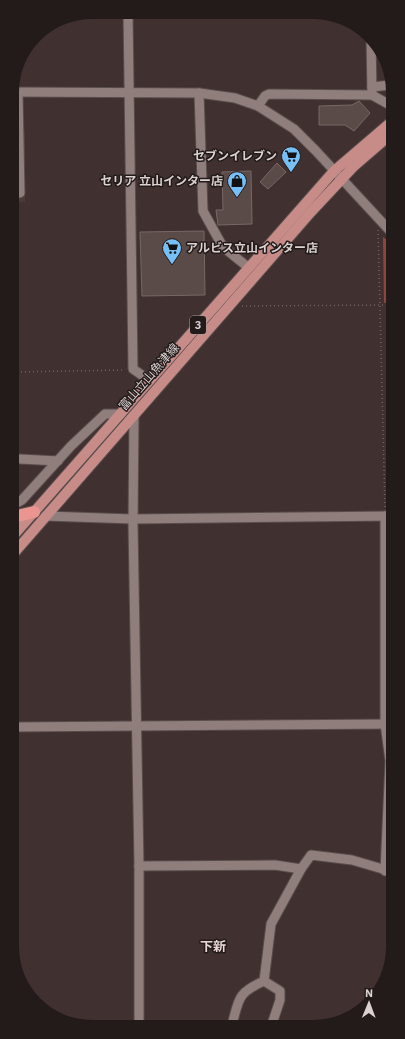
<svg xmlns="http://www.w3.org/2000/svg" width="405" height="1039" font-family="'IBM Plex Sans','Noto Sans JP',sans-serif">
  <style>
    .built { fill: #4f3937 }
    .grass { fill: #8e4542 }
    .building { fill: #5a4a48; stroke: #786766 }
    .lines { fill: none; stroke-linecap: round; stroke-linejoin: round }
    .minor-casing { stroke: #594d4c; stroke-width: 11 }
    .major-casing { stroke: #594d4c; stroke-width: 12 }
    .highway-casing { stroke: #594d4c; stroke-width: 14 }
    .path { stroke: #706362; stroke-width: 1.5; stroke-dasharray: 1 3; stroke-linecap: butt }
    .minor { stroke: #907e7d; stroke-width: 9 }
    .major { stroke: #c78c88; stroke-width: 10 }
    .highway { stroke: #eb9590; stroke-width: 12 }
    .labels { text-anchor: middle; stroke-width: 3; stroke-linejoin: round; paint-order: stroke }
    .shield { fill: #221b1a; stroke: #a49a9a; stroke-width: 1 }
    .shield-label { font-size: 11px; font-weight: bold; fill: #dbd1d1 }
    .poi-label { font-size: 12px; font-weight: bold; fill: #dbd1d1; stroke: #221b1a; text-anchor: end }
    .street-label { font-size: 12px; fill: #dbd1d1; stroke: #221b1a }
    .neighbourhood-label { font-size: 13px; font-weight: bold; fill: #ebd7d6; stroke: #221b1a }
  </style>
  <rect width="100%" height="100%" fill="#403130"/>
  <path class="built" d="M12,132H25V202H13Z"/>
  <path class="grass" d="M383,237L391,243V302L384,303Z"/>
  <g class="building">
    <path d="M359,101L370,113L354,131L345,125H319V106L352,105Z"/>
    <path d="M277,163L286,172L268,189L260,182Z"/>
    <path d="M251,171L252,224L218,225L216,210H223L222,172Z"/>
    <path d="M204,231L205,295L142,296L140,232Z"/>
  </g>
  <g class="lines">
    <g class="minor-casing">
      <g id="minor">
        <path d="M128,12L133,369L149,380"/>
        <path d="M371,39L372,95"/>
        <path d="M372,87L390,85"/>
        <path d="M12,92L199,93L235,98L258,106L294,129L316,151L391,232"/>
        <path d="M18,92L20,193"/>
        <path d="M199,93L203,211L223,247L249,268"/>
        <path d="M258,106L265,96L269,94L372,95L390,105"/>
        <path d="M134,416L133,524L139,866V1025"/>
        <path d="M20,459L58,461"/>
        <path d="M13,505L22,500L71,446L105,414H121"/>
        <path d="M45,516L133,519L392,516"/>
        <path d="M385,516V724L390,761L385,871"/>
        <path d="M14,727L392,724"/>
        <path d="M139,866L275,865L301,869L311,855L352,860L393,872"/>
        <path d="M272,1024L280,1000V991L264,981L271,924L301,869"/>
        <path d="M232,1025C239,999 237,993 264,981"/>
      </g>
    </g>
    <g class="major-casing">
      <g id="major">
        <path d="M13,536L334,171L390,123"/>
        <path d="M14,553L310,213L353,167L390,135"/>
      </g>
    </g>
    <g class="highway-casing">
      <path id="highway" d="M13,517L34,512"/>
    </g>
    <g class="path">
      <path d="M378,230L385,508"/>
      <path d="M242,306L391,305"/>
      <path d="M13,372L125,370"/>
    </g>
    <use href="#minor" class="minor"/>
    <use href="#major" class="major"/>
    <use href="#highway" class="highway"/>
  </g>
  <defs>
    <g id="supermarket-pin" transform="scale(1)"><path d="M0 17L-7.5 6A9.5 9.5 0 1 1 7.5 6Z" fill="#77bff7" stroke="#221b1a"/><path d="M-6-5.5h2.5l.6 2H6L4.5 2H-2.5L-4.4-4H-6ZM-1.5 3.2a1.3 1.3 0 1 0 .1 0ZM3 3.2a1.3 1.3 0 1 0 .1 0Z" fill="#111"/></g>
    <g id="shop-pin" transform="scale(1)"><path d="M0 17L-7.5 6A9.5 9.5 0 1 1 7.5 6Z" fill="#77bff7" stroke="#221b1a"/><path d="M-5-2.5h2.3a2.7 3.5 0 0 1 5.4 0H5L5.5 6h-11ZM-1.5-2.5h3a1.5 2.3 0 0 0-3 0Z" fill="#111"/></g>
  </defs>
  <g fill-rule="evenodd">
    <use href="#supermarket-pin" x="291" y="156"/>
    <use href="#shop-pin" x="237" y="181"/>
    <use href="#supermarket-pin" x="172" y="248"/>
  </g>
  <g class="labels">
    <rect class="shield" x="190" y="316" width="16" height="18" rx="3"/>
    <g class="shield-label">
      <text x="198" y="329">3</text>
    </g>
    <g class="poi-label">
      <text x="277" y="160">セブンイレブン</text>
      <text x="223" y="185">セリア 立山インター店</text>
      <text x="186" y="252" text-anchor="start">アルビス立山インター店</text>
    </g>
    <g class="street-label">
      <text transform="translate(149 377) rotate(-49)" y="4">富山立山魚津線</text>
    </g>
    <g class="neighbourhood-label">
      <text x="213" y="951">下新</text>
    </g>
  </g>
  <path d="M0 0H405V1039H0ZM92 19H313A73 73 0 0 1 386 92V947A73 73 0 0 1 313 1020H92A73 73 0 0 1 19 947V92A73 73 0 0 1 92 19Z" fill="#221b1a" fill-rule="evenodd"/>
  <g transform="translate(369 1003) rotate(1)" stroke="#221b1a" stroke-width="3" paint-order="stroke">
  <path d="M0-3L7 15L0 10L-7 15Z" fill="#dbd1d1"/>
  <text y="-6" font-size="11" font-weight="bold" text-anchor="middle" fill="#dbd1d1">N</text>
  </g>
</svg>
